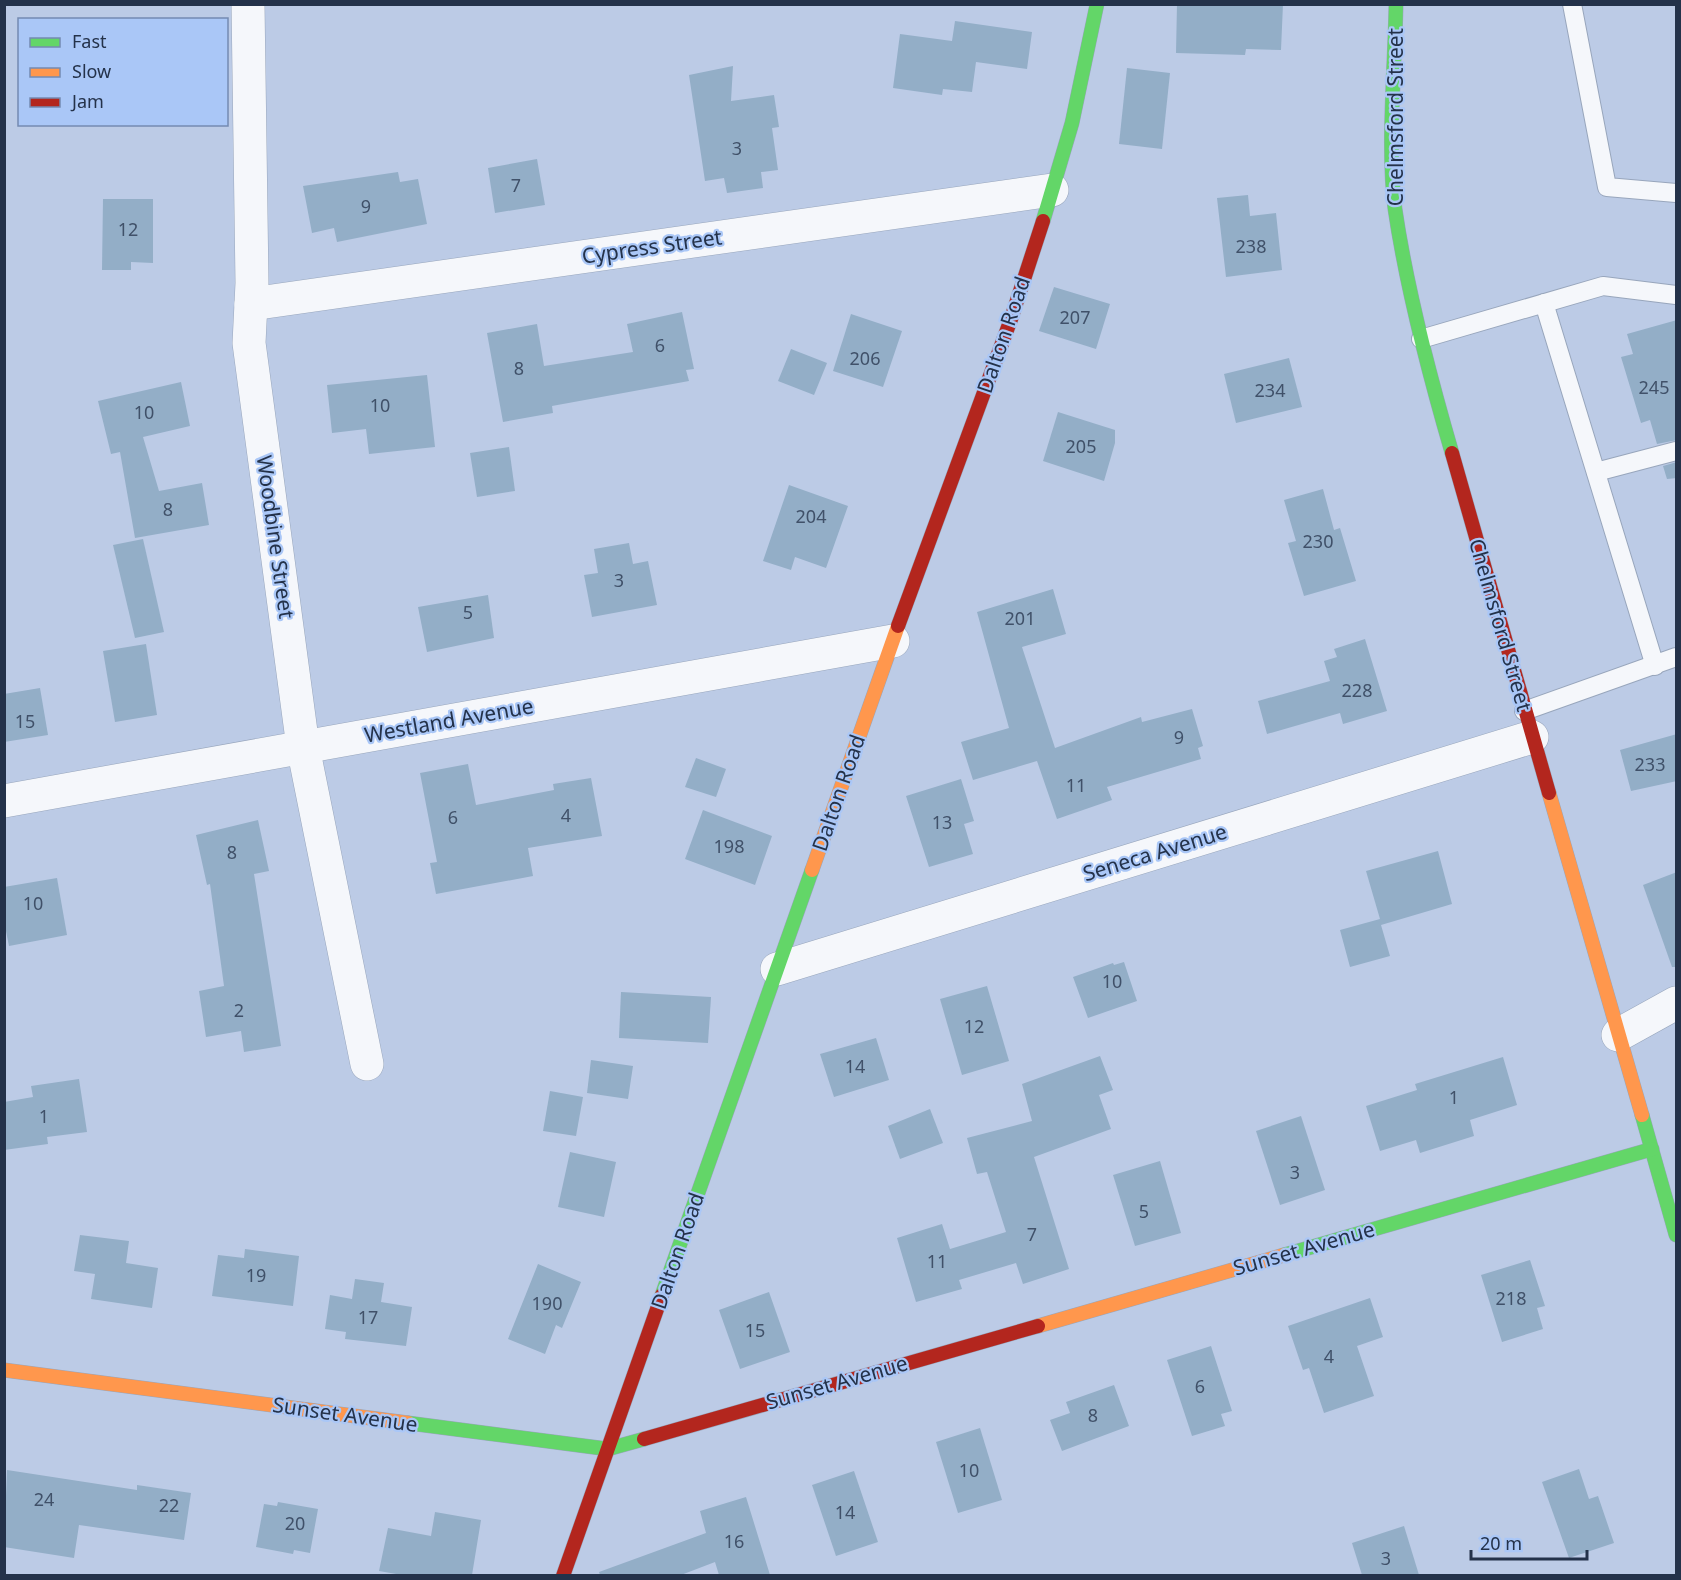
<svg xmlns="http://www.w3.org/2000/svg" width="1681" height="1580" font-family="'Noto Sans',sans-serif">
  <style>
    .building { fill: #93aec7 }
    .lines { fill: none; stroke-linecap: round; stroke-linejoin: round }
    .lane-casing { stroke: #98a6bc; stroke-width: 20 }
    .street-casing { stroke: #98a6bc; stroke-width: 34 }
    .fast-casing { stroke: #98a6bc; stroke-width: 15 }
    .slow-casing { stroke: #98a6bc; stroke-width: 15 }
    .jam-casing { stroke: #98a6bc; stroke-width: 15 }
    .lane { stroke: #f5f7fb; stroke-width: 18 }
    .street { stroke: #f5f7fb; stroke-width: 33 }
    .fast { stroke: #63d668; stroke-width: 14 }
    .slow { stroke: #ff974d; stroke-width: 14 }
    .jam { stroke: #b3261e; stroke-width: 14 }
    .labels { text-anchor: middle; stroke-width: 4.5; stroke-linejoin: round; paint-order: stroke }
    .number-label { font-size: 18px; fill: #405169 }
    .street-label { font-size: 21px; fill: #24324a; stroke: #aac7f7 }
  </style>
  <rect width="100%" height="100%" fill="#bccbe6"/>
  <g class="building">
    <path d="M1177,4H1283L1281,50L1246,49L1245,55L1176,53Z"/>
    <path d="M955,21L1032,32L1027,69L976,62L972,92L943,89L942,95L893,88L900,34L952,41Z"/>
    <path d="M733,66L731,101L774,95L779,127L772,128L778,170L761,172L763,188L727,193L724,178L705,181L689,75Z"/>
    <path d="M1127,68L1170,73L1162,149L1119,144Z"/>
    <path d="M537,159L545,205L495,213L488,168Z"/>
    <path d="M398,172L400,182L418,179L427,224L337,242L334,228L312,233L303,186Z"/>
    <path d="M1248,195L1250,216L1276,213L1282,270L1226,277L1217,198Z"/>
    <path d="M103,199H153V263L131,262V270H102Z"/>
    <path d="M1054,287L1110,304L1096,349L1039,331Z"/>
    <path d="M682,312L694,369L686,370L689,381L552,406L553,413L503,422L487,333L537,324L544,366L633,352L627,324Z"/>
    <path d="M851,314L902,331L883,387L833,371Z"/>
    <path d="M1677,320V440L1657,444L1650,420L1641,423L1621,357L1633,354L1627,334Z"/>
    <path d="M791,349L827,363L814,395L778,381Z"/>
    <path d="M1289,358L1302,407L1236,423L1224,374Z"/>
    <path d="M427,375L435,447L369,454L366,429L332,433L327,385Z"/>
    <path d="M181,382L190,426L143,437L159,491L202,483L209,525L135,538L120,452L111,454L98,401Z"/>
    <path d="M1058,412L1115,430V443L1104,481L1043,461Z"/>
    <path d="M509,447L515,491L477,497L470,453Z"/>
    <path d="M1677,462V478L1667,479L1663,466Z"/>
    <path d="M789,485L848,506L826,568L795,557L791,570L763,561Z"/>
    <path d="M1323,489L1334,530L1340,528L1356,581L1304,596L1288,543L1296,541L1284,500Z"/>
    <path d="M143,539L164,632L135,638L113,545Z"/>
    <path d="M629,543L633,564L648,561L657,605L592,617L584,575L598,573L594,549Z"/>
    <path d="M1053,589L1066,634L1022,647L1055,748L1141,717L1142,722L1192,709L1203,746L1198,748L1201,759L1107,787L1112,800L1057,819L1037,761L973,780L961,742L1009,728L977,612Z"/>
    <path d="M488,595L494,638L427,652L418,607Z"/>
    <path d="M1365,639L1387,711L1343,724L1340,713L1267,734L1258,701L1330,681L1324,661L1337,657L1334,649Z"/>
    <path d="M146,644L157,715L115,722L103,651Z"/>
    <path d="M40,688L48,735L4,742V694Z"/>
    <path d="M1677,734V781L1631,791L1620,750Z"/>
    <path d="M696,758L726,769L716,797L685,787Z"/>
    <path d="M468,764L476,805L554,790L553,784L591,778L602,836L528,848L533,876L436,894L430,863L437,862L420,773Z"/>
    <path d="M961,779L974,821L964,824L973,854L929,867L906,796Z"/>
    <path d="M703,810L772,836L755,885L685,859Z"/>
    <path d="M258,820L269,871L254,874L281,1046L244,1052L241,1031L206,1037L199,991L224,986L210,884L207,885L196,835Z"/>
    <path d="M1438,851L1452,904L1381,925L1390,956L1350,967L1340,930L1380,919L1366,871Z"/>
    <path d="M1677,872V967H1672L1643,885Z"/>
    <path d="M57,878L67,935L9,946L4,921V887Z"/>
    <path d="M1124,962L1137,1001L1088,1018L1073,977L1113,963L1114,965Z"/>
    <path d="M987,986L1009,1061L962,1075L940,999Z"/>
    <path d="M621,992L711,997L708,1043L619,1038Z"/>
    <path d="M876,1038L889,1080L834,1097L820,1054Z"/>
    <path d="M1100,1056L1113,1090L1099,1095L1111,1129L1034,1157L1069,1269L1023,1284L1016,1263L959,1280L962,1289L916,1302L897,1238L942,1224L950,1249L1006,1232L987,1172L977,1174L967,1138L1032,1121L1022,1084Z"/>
    <path d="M1503,1057L1517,1105L1470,1120L1474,1136L1420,1153L1416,1140L1380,1151L1366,1106L1417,1090L1415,1084Z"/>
    <path d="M591,1060L633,1066L628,1099L587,1093Z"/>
    <path d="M79,1079L87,1132L47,1137L48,1144L4,1150V1102L33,1097L31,1086Z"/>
    <path d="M550,1091L583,1097L576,1136L543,1131Z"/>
    <path d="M930,1109L943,1143L900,1159L888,1126Z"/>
    <path d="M1301,1116L1325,1190L1280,1205L1256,1131Z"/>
    <path d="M570,1152L616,1162L604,1217L558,1207Z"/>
    <path d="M1160,1161L1181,1233L1135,1246L1113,1175Z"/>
    <path d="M80,1235L129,1241L126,1263L158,1268L152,1308L91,1299L95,1274L74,1271Z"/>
    <path d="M245,1249L299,1256L293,1306L212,1296L218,1255L244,1258Z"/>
    <path d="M1530,1260L1545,1306L1537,1308L1543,1329L1502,1342L1481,1275Z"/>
    <path d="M538,1264L581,1282L562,1328L556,1325L545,1354L508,1339Z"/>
    <path d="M355,1279L384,1283L381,1302L412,1307L406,1346L345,1339L346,1332L325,1329L330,1295L352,1299Z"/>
    <path d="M769,1292L790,1352L740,1369L719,1310Z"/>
    <path d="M1370,1298L1383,1337L1357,1346L1374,1396L1324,1413L1309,1368L1303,1370L1288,1326Z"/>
    <path d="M1211,1346L1232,1411L1221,1414L1225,1426L1192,1436L1167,1360Z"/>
    <path d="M1114,1385L1129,1426L1062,1451L1050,1420L1070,1413L1066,1402Z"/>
    <path d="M980,1428L1002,1500L958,1513L936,1442Z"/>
    <path d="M1579,1469L1589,1499L1598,1496L1614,1543L1569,1558L1542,1482Z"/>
    <path d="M7,1470L137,1490V1485L191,1493L184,1540L79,1525L74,1558L4,1547Z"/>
    <path d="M854,1471L878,1542L836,1556L812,1485Z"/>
    <path d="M746,1497L770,1575H719L715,1562L681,1575H600L599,1572L706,1533L700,1511Z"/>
    <path d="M278,1502L318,1509L310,1553L294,1550L293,1554L256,1547L264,1504L277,1506Z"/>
    <path d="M435,1512L481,1520L472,1575H402L379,1571L388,1528L431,1536Z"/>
    <path d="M1404,1526L1419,1575H1362L1352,1543Z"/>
  </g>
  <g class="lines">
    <g class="lane-casing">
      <g id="lane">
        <path d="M1572,4L1607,187L1676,193"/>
        <path d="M1544,303L1655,666"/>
        <path d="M1421,339L1603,286L1676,295"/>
        <path d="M1596,472L1676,451"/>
        <path d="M1524,711L1676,657"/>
      </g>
    </g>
    <g class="street-casing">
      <g id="street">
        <path d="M248,4L252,283L249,343L303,747L367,1064"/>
        <path d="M251,304L1052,190"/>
        <path d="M4,801L893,641"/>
        <path d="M777,969L1532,737"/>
        <path d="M1618,1035L1676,1003"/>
      </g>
    </g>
    <g class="fast-casing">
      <g id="fast">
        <path d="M1396,4C1395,67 1387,148 1395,209C1407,291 1429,374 1452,453"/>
        <path d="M1043,221L1072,123L1097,4"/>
        <path d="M1642,1115L1676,1235"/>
        <path d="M1284,1255L1652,1149"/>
        <path d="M662,1295L812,870"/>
        <path d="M408,1423L608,1449L644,1439"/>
      </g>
    </g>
    <g class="slow-casing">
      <g id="slow">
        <path d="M1549,793L1642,1115"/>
        <path d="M812,870L898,626"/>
        <path d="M1038,1326L1284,1255"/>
        <path d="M4,1370L408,1423"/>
      </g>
    </g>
    <g class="jam-casing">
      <g id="jam">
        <path d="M1452,453L1549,793"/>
        <path d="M898,626L1011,319L1043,221"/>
        <path d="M644,1439L1038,1326"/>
        <path d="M563,1576L662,1295"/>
      </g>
    </g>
    <use href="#lane" class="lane"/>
    <use href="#street" class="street"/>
    <use href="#fast" class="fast"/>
    <use href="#slow" class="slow"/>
    <use href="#jam" class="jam"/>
  </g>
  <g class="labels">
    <g class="number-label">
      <text x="737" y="155">3</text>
      <text x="516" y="192">7</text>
      <text x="366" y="213">9</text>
      <text x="128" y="236">12</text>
      <text x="1251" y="253">238</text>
      <text x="1075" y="324">207</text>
      <text x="660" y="352">6</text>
      <text x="865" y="365">206</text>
      <text x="519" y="375">8</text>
      <text x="1654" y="394">245</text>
      <text x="1270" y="397">234</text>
      <text x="380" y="412">10</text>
      <text x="144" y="419">10</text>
      <text x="1081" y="453">205</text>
      <text x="168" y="516">8</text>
      <text x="811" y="523">204</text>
      <text x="1318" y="548">230</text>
      <text x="619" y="587">3</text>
      <text x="468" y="619">5</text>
      <text x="1020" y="625">201</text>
      <text x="1357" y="697">228</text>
      <text x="25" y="728">15</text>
      <text x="1179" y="744">9</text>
      <text x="1650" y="771">233</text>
      <text x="1076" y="792">11</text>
      <text x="566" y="822">4</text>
      <text x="453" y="824">6</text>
      <text x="942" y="829">13</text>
      <text x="729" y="853">198</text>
      <text x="232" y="859">8</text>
      <text x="33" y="910">10</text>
      <text x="1112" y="988">10</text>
      <text x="239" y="1017">2</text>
      <text x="974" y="1033">12</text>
      <text x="855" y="1073">14</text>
      <text x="1454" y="1104">1</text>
      <text x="44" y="1123">1</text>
      <text x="1295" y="1179">3</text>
      <text x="1144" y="1218">5</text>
      <text x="1032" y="1241">7</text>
      <text x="937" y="1268">11</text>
      <text x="256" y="1282">19</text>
      <text x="1511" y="1305">218</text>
      <text x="547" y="1310">190</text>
      <text x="368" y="1324">17</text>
      <text x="755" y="1337">15</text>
      <text x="1329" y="1363">4</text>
      <text x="1200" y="1393">6</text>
      <text x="1093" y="1422">8</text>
      <text x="969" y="1477">10</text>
      <text x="44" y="1506">24</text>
      <text x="169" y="1512">22</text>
      <text x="845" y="1519">14</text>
      <text x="295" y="1530">20</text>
      <text x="734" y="1548">16</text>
      <text x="1386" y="1565">3</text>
    </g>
    <g class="street-label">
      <text transform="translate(1396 117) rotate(-90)" y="7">Chelmsford Street</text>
      <text transform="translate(652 247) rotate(-8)" y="7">Cypress Street</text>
      <text transform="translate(1004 335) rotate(-71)" y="7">Dalton Road</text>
      <text transform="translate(275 537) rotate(82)" y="7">Woodbine Street</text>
      <text transform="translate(1500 625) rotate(74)" y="7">Chelmsford Street</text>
      <text transform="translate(449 721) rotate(-10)" y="7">Westland Avenue</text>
      <text transform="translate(839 793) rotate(-71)" y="7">Dalton Road</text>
      <text transform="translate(1155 853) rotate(-17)" y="7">Seneca Avenue</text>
      <text transform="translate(1304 1249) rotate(-16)" y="7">Sunset Avenue</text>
      <text transform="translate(678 1251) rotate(-71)" y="7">Dalton Road</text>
      <text transform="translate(837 1383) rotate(-16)" y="7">Sunset Avenue</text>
      <text transform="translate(345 1415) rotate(8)" y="7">Sunset Avenue</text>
    </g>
  </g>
  <rect width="1681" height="1580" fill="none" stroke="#24324a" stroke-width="12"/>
  <rect x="18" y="18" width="210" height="108" fill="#aac7f7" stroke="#748bb2" stroke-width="1.5"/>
  <rect x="30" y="38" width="30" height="9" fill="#63d668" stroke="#748bb2" stroke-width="1.5"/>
  <text x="72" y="48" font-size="18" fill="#24324a">Fast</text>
  <rect x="30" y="68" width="30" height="9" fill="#ff974d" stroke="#748bb2" stroke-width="1.5"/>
  <text x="72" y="78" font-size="18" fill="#24324a">Slow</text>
  <rect x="30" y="98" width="30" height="9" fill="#b3261e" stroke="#748bb2" stroke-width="1.5"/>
  <text x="72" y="108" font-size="18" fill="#24324a">Jam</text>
  <path d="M1471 1550v9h116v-9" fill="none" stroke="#24324a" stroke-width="3"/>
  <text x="1480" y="1550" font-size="18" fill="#24324a" stroke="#aac7f7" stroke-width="4.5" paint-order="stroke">20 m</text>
</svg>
